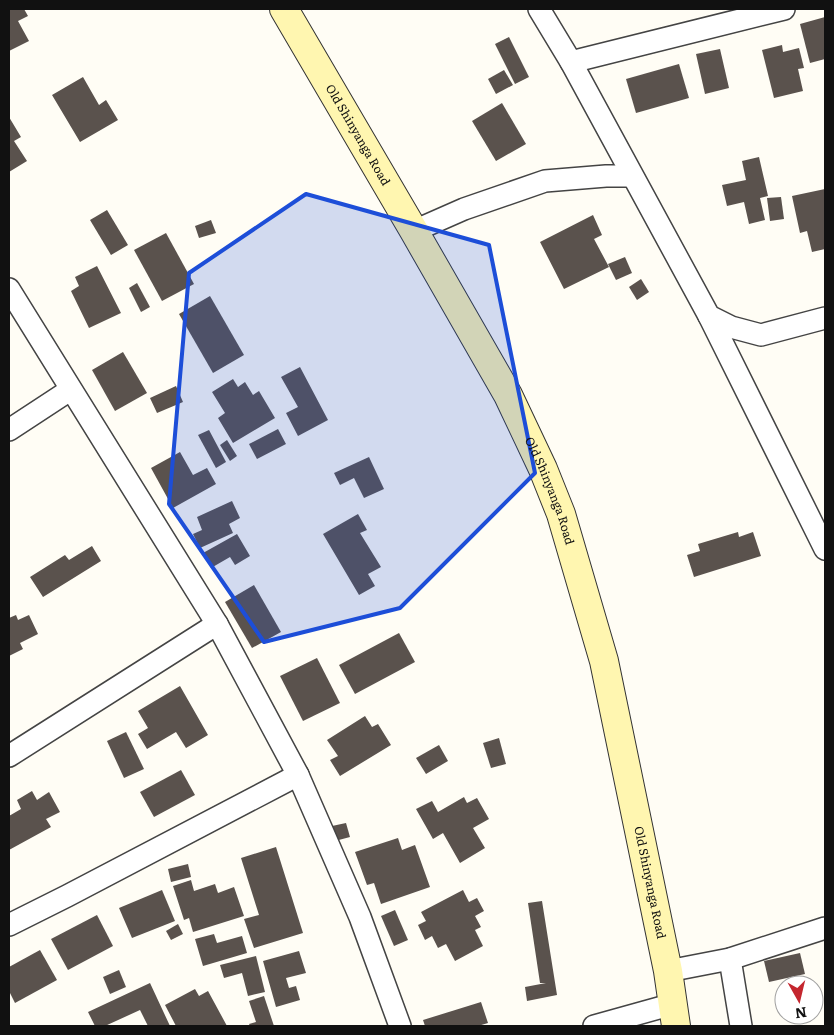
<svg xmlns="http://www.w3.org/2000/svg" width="834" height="1035" font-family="Literata,serif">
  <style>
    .building { fill: #5a524d }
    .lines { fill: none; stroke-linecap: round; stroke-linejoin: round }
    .street-casing { stroke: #444; stroke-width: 24 }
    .secondary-casing { stroke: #333; stroke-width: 30 }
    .street { stroke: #fff; stroke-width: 21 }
    .secondary { stroke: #fff6b0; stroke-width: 28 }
    .marked { fill: #1d4ed8; fill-opacity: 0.2; stroke: #1d4ed8; stroke-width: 4; stroke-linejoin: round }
    .labels { text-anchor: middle; stroke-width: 5; stroke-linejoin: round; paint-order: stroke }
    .street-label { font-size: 12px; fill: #111; stroke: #fff }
  </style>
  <rect width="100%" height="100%" fill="#fffdf5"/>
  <g class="building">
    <path d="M9,9H24L28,16L18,21L29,41L9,51Z"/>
    <path d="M825,17V59L810,63L800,24Z"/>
    <path d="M509,37L529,77L515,84L495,44Z"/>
    <path d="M782,45L783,52L799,48L804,68L798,69L803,91L774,98L762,50Z"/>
    <path d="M720,49L729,88L705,94L696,54Z"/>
    <path d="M679,64L689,98L636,113L626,79Z"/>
    <path d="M504,70L513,85L496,94L488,79Z"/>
    <path d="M83,77L99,105L106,100L118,120L80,142L52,95Z"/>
    <path d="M502,103L526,144L496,161L472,121Z"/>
    <path d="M9,117L21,137L14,141L27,161L9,172Z"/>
    <path d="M759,157L768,196L760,198L765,220L749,224L744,202L727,206L722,185L746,180L742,161Z"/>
    <path d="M825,189V249L812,252L807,231L800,233L792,196Z"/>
    <path d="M781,197L784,219L770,221L767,198Z"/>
    <path d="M107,210L128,245L111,255L90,220Z"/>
    <path d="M593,215L602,235L594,239L609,267L564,289L540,242Z"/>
    <path d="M211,220L216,233L199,238L195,226Z"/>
    <path d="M166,233L194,284L162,301L134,250Z"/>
    <path d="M625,257L632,273L616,280L608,264Z"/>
    <path d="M97,266L121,313L89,328L71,291L79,286L75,277Z"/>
    <path d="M641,279L649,292L637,300L629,287Z"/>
    <path d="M137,283L150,307L141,312L129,288Z"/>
    <path d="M210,296L244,355L213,373L179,314Z"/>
    <path d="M123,352L147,393L115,411L92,370Z"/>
    <path d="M300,367L328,420L298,436L286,413L298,407L281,377Z"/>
    <path d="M233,379L238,387L245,382L253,395L259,391L275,418L233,443L218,418L225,413L212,392Z"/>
    <path d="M176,386L183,402L157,413L150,398Z"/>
    <path d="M278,429L286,444L257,459L249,444Z"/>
    <path d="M209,430L226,462L216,468L198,435Z"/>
    <path d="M227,440L237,456L230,461L220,445Z"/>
    <path d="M180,452L193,475L207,468L216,484L173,508L151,468Z"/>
    <path d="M369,457L384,489L364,498L354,478L340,485L334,473Z"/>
    <path d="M232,501L240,518L229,524L233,533L200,548L193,534L202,530L197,517Z"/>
    <path d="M358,514L367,530L360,533L381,567L368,574L375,586L359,595L323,534Z"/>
    <path d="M738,532L739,537L753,532L761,556L694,577L687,555L700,551L698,544Z"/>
    <path d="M237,534L250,556L235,565L230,557L211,568L203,553Z"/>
    <path d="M92,546L101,561L43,597L30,577L65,555L69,560Z"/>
    <path d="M254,585L281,632L252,648L225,602Z"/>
    <path d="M16,615L18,620L29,615L38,634L20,643L23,649L9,656V618Z"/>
    <path d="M399,633L415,662L355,694L339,665Z"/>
    <path d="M317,658L340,703L303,721L280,676Z"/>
    <path d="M180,686L208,735L186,748L176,732L147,749L138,734L148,728L138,711Z"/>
    <path d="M365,716L372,727L378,724L391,745L340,776L330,760L338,756L327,740Z"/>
    <path d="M126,732L144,769L124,778L107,741Z"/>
    <path d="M499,738L506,764L491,768L483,743Z"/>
    <path d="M439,745L448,761L426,774L416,758Z"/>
    <path d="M181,770L195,795L154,817L140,792Z"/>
    <path d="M32,791L37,800L49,792L60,812L46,819L51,827L9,850V816L21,809L17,800Z"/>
    <path d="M464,797L467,803L477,798L489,819L473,828L485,848L460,863L443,833L433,839L416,809L432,801L438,812Z"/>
    <path d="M346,823L350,837L335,841L332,826Z"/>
    <path d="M398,838L402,850L415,845L430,887L381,904L374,883L367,885L355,852Z"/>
    <path d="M276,847L303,933L254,948L244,919L259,915L241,858Z"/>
    <path d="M188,864L191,877L171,882L168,869Z"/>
    <path d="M191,880L194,891L215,884L218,893L234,887L244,916L193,932L189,918L184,920L173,886Z"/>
    <path d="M162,890L175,921L132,938L119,908Z"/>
    <path d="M463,890L469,902L477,898L484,911L475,916L481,927L475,930L483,946L455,961L446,944L438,948L432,936L425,940L418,925L426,921L421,912Z"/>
    <path d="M542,901L557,995L527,1001L525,987L546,983H540L528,903Z"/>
    <path d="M395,910L408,940L394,946L381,916Z"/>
    <path d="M97,915L113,946L68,970L51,939Z"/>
    <path d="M178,924L183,934L171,940L166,931Z"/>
    <path d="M214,934L217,943L242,936L247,953L203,966L195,939Z"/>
    <path d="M40,950L57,980L15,1003L9,991V967Z"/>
    <path d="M299,951L306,973L286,978L289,988L296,986L300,1000L276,1007L263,961Z"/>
    <path d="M800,953L805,974L769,982L764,961Z"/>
    <path d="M256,956L265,992L248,996L242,973L224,978L220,965Z"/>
    <path d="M119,970L126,987L110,994L103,977Z"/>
    <path d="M150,983L170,1026H148L140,1010L105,1026H95L88,1012Z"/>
    <path d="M195,989L199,996L208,991L227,1026H176L165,1005Z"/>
    <path d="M264,996L274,1026H250L249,1024L256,1022L249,1001Z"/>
    <path d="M481,1002L488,1023L478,1026H425L423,1020Z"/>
  </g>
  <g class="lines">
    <g class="street-casing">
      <g id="street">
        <path d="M539,9L571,62L709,316L731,327L761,335L825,318"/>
        <path d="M571,62L784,9"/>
        <path d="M414,231L464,209L545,181L606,176H632"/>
        <path d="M9,289L217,624L298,775L360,917L400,1026"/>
        <path d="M709,316L825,549"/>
        <path d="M9,430L70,390"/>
        <path d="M9,756L217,624"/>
        <path d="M9,925L67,896L298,775"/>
        <path d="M730,959L741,1026"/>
        <path d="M668,971L730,959L825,928"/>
        <path d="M594,1026L673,1004"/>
      </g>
    </g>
    <g class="secondary-casing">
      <g id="secondary">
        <path id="s1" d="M284,9L414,231L508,395L543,469L561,514L604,661L668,971L676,1026"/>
      </g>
    </g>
    <use href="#street" class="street"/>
    <use href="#secondary" class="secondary"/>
  </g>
  <path class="marked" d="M306,194L489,245L535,473L400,608L264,642L169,504L189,273Z"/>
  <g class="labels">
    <g class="street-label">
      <text dy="4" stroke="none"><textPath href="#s1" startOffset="146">Old Shinyanga Road</textPath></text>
      <text dy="4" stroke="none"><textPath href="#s1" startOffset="551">Old Shinyanga Road</textPath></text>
      <text dy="4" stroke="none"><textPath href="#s1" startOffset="956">Old Shinyanga Road</textPath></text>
    </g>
  </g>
  <rect width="834" height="1035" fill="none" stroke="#111111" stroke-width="20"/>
  <g transform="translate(799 1000) rotate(172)"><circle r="24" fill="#ffffff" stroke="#a0a0a0"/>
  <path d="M0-4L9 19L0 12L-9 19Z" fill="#c4262e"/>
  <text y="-8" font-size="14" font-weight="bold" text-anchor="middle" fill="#111111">N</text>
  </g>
</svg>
